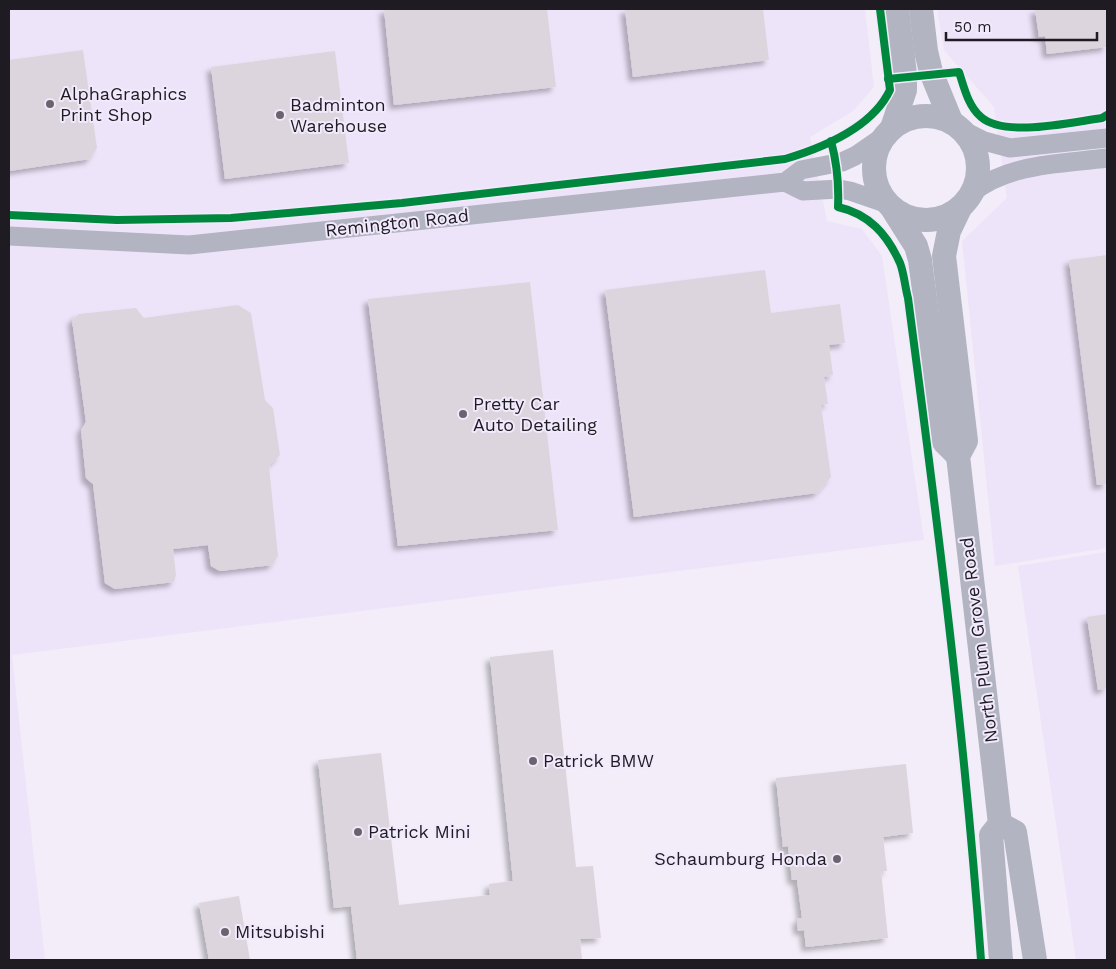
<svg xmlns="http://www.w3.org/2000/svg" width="1116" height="969" font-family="'Work Sans',sans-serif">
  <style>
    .built { fill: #eee4fa }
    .building { fill: #dcd5dd; filter: url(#shadow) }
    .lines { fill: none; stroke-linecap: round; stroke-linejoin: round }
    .minor { stroke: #b2b4c2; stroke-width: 19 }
    .tertiary { stroke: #b2b4c2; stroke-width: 24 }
    .cycleway-casing { stroke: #f1e9fc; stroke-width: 11 }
    .cycleway { stroke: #00873e; stroke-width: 8 }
    .poi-dot { fill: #69646e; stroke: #f1e9fc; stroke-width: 2 }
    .labels { text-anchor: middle; stroke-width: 4; stroke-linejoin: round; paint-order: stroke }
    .poi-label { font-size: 18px; fill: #1f1b23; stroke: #f1e9fc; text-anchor: start }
    .street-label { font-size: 18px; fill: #1f1b23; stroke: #f1e9fc }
  </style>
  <defs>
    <filter id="shadow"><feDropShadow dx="-4.5" dy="4.5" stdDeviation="2.5" flood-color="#0004"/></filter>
  </defs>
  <rect width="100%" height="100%" fill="#f2edf8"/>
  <g class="built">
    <path d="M9,9H865L874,87L853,111L810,137L827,221L862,229L882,256L924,540L12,655L45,960H9Z"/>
    <path d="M937,9H1107V548L995,566L962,241L1007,198L994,107L944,50Z"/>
    <path d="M1107,552V960H1076L1018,566Z"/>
  </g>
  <g class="building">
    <path d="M384,9H547L556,87L394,105Z"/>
    <path d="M625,9H763L769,60L633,77Z"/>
    <path d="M1035,9H1107V47L1047,54L1045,36L1039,37Z"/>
    <path d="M83,50L97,148L90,159L9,171V60Z"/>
    <path d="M335,51L349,163L225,179L211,67Z"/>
    <path d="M1107,255V484L1097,485L1069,260Z"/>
    <path d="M765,270L771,313L840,304L845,343L829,345L833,375L824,377L828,404L821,405L831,477L817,493L634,517L605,290Z"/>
    <path d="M530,282L558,530L398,546L368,299Z"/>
    <path d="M238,305L251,313L265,400L273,408L280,455L269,466L278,556L272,565L220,571L211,566L208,545L173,549L176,575L174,582L115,589L105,583L93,484L86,478L81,430L86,422L72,320L79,314L136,308L144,318Z"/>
    <path d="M1107,614V688L1098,690L1087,617Z"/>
    <path d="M553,650L576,867L593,866L601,938L580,939L582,960H357L351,906L334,908L318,760L381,753L399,905L490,895L489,884L513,881L490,657Z"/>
    <path d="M906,764L913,833L883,837L887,871H881L888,938L806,947L804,930L798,931L797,919L802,918L797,880H792L788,846L783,847L776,778Z"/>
    <path d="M239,896L250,960H209L199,903Z"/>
  </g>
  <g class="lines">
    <g class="minor">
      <path d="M964,131L984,141L1010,148L1107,138"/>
      <path d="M785,182L803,191L839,189L850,191L888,204"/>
      <path d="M973,192C1010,163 1062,164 1107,158"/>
      <path d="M9,236L189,245L785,182L801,170L842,162L855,156L884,136"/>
    </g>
    <g class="tertiary">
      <path d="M921,9L926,51L931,72L951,121"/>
      <circle cx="926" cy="168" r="52"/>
      <path d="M892,128L905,90V74L897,9"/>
      <path d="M892,208L916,246L920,260L944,442L958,456"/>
      <path d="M960,208L949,231L944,256L966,441L958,456L1000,824"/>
      <path d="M1000,824L1015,832L1035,960"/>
      <path d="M1000,824L991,835L1001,960"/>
    </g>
    <g class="cycleway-casing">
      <g id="cycleway">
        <path d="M888,79L959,72C964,87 968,106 981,117C1005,138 1072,122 1102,118L1107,115"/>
        <path d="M831,141C837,163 839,184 838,207C869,214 887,234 900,263C904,273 905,287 908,298C937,518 965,738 981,960"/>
        <path d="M9,215L117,220L231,218L402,203L785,159C822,148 872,128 890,90L880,9"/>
      </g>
    </g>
    <use href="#cycleway" class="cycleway"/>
  </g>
  <g class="poi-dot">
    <circle cx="50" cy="104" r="5"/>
    <circle cx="280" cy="115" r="5"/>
    <circle cx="463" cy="414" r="5"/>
    <circle cx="533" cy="761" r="5"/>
    <circle cx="358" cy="832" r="5"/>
    <circle cx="837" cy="859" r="5"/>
    <circle cx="225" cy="932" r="5"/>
  </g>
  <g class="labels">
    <g class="poi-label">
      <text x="60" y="100">AlphaGraphics<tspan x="60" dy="21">Print Shop</tspan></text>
      <text x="290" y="111">Badminton<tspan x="290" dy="21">Warehouse</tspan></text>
      <text x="473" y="410">Pretty Car<tspan x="473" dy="21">Auto Detailing</tspan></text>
      <text x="543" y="767">Patrick BMW</text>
      <text x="368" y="838">Patrick Mini</text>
      <text x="827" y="865" text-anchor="end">Schaumburg Honda</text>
      <text x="235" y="938">Mitsubishi</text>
    </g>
    <g class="street-label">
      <text transform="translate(397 223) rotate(-6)" y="6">Remington Road</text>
      <text transform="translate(979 640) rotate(-97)" y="6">North Plum Grove Road</text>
    </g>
  </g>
  <rect width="1116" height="969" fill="none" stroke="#1f1b23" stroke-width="20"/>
  <path d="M946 32v8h151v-8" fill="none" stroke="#1f1b23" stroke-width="2.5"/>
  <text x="954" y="32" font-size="15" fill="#1f1b23" stroke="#f1e9fc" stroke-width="4" paint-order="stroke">50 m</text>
</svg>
